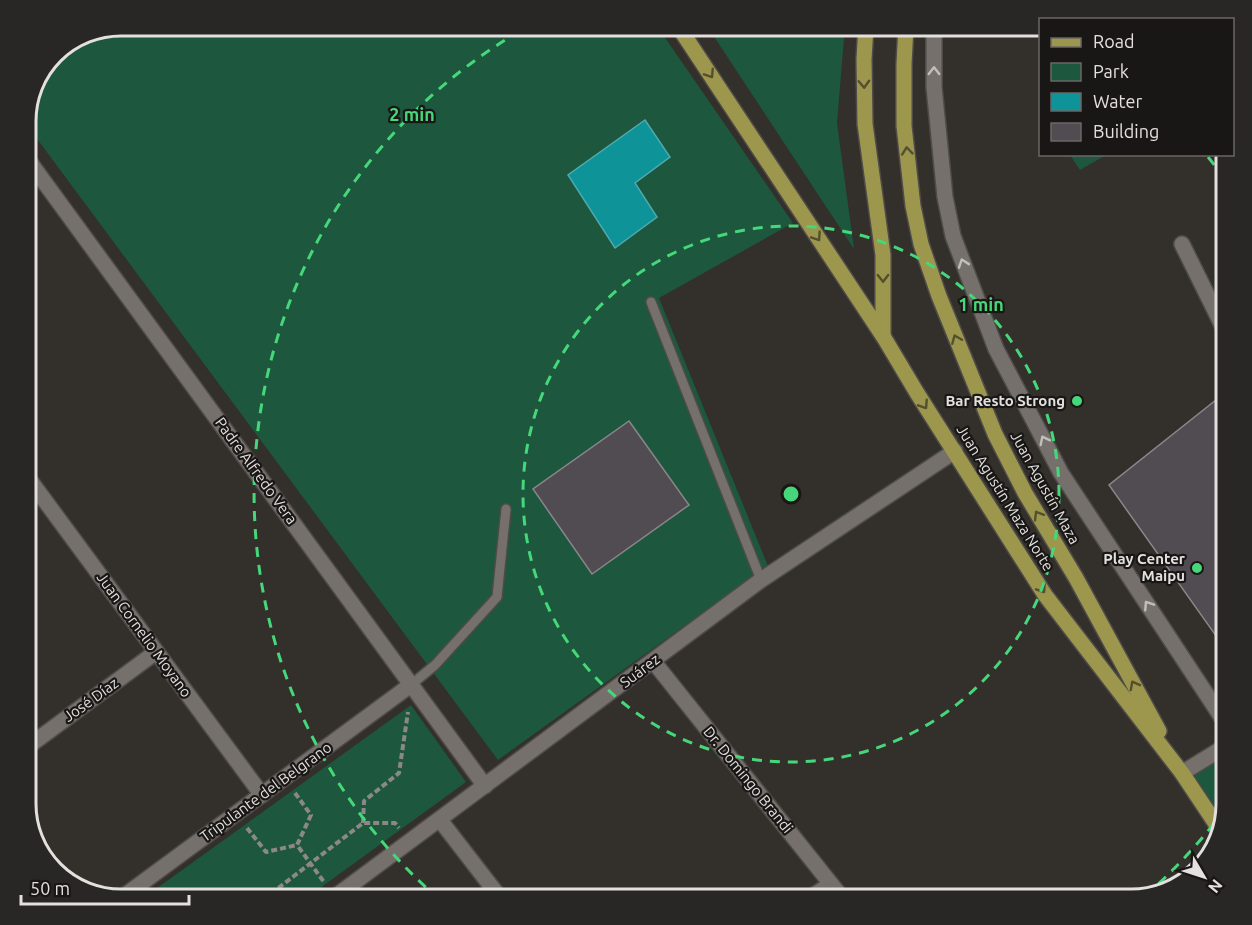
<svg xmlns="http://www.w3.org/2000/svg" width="1252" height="925" font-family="Ubuntu,sans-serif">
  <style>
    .green { fill: #1d573d }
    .water { fill: #0e9399; stroke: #4eaaae; stroke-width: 1.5 }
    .building { fill: #514c51; stroke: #8a868b; stroke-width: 1.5 }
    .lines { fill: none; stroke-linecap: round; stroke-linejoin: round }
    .service-casing { stroke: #4e4b48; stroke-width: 12 }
    .minor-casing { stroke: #4e4b48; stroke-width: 18 }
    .tertiary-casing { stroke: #4e4b48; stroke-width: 18 }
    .primary-casing { stroke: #4e4b48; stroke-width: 18 }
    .path { stroke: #8c8885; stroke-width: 4; stroke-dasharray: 6 3; stroke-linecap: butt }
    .service { stroke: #75706b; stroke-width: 9 }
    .minor { stroke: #75706b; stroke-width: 15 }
    .tertiary { stroke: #75706b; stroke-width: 15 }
    .primary { stroke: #9d964d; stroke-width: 15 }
    .oneway { stroke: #c2bebc }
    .oneway2 { stroke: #54502e }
    .ring { fill: none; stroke: #45d77a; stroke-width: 3; stroke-dasharray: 10 8 }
    .poi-dot { fill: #45d77a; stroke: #191715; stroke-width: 2 }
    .labels { text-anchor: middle; stroke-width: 4.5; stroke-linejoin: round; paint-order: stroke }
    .poi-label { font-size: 15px; font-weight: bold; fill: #e3e0de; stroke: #191715; text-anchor: end }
    .street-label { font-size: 15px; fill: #e3e0de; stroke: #191715 }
    .rim { fill: none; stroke: #e3e0de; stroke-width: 3 }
    .centre { fill: #45d77a; stroke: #191715; stroke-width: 3 }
    .ring-label { font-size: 18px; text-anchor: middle; font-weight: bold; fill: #45d77a; stroke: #191715; stroke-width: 4.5; stroke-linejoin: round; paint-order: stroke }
  </style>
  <rect width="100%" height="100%" fill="#332f2a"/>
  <g class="green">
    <path d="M121,26H657L793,223L659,298L768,566L498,760L26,124V115L58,50Z"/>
    <path d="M707,26H845L837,123L854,249Z"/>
    <path d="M1070,155H1106L1080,170Z"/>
    <path d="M411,705L466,782L305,899H142Z"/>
    <path d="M1226,746V804L1218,827L1182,773Z"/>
  </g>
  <path class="water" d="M645,120L670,157L635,183L657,217L615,248L568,175Z"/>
  <g class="building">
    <path d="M1226,392V650L1109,485Z"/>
    <path d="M629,421L689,505L592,574L533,489Z"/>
  </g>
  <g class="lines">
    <g class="service-casing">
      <g id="service">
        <path d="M651,302L761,580"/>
        <path d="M412,684L435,665L497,597L506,509"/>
      </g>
    </g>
    <g class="minor-casing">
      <g id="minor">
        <path d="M934,26V87L945,197L953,236L996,349L1061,473L1226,724"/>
        <path d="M26,157L485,786"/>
        <path d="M1182,244L1226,333"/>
        <path d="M26,475L262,795"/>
        <path d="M653,661L843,899"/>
        <path d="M26,748L156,652"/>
        <path d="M440,820L501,899"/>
        <path d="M120,899L412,684"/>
        <path d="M332,899L761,580L955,451"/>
        <path d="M808,899L831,884"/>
      </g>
    </g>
    <g class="tertiary-casing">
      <path id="tertiary" d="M1182,773L1226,746"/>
    </g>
    <g class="primary-casing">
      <g id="primary">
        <path d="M678,26L883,336L917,393L1045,595L1182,773L1218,827"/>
        <path d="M866,26L864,59L865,124L883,255V336"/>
        <path d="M906,26L904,64V126L913,206L921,244L939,296L995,434L1025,493L1076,578L1159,731"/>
      </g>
    </g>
    <g class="path">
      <path d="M295,793L311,815L297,845L324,882"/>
      <path d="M363,823L364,801L399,773L408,712"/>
      <path d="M247,828L266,852L297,845"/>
      <path d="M264,899L363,823H395L399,828"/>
    </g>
    <use href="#service" class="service"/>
    <use href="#minor" class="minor"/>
    <use href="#tertiary" class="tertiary"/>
    <use href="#primary" class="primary"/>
  </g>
  <defs><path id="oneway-chevron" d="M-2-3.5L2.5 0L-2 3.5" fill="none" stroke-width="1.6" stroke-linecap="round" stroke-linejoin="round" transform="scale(1.5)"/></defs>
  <g class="oneway">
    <use href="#oneway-chevron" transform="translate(934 71) rotate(-90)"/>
    <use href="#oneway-chevron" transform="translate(963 263) rotate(-109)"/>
    <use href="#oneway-chevron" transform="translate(1044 440) rotate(-117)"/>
    <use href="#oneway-chevron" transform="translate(1148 605) rotate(-123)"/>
  </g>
  <g class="oneway2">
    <use href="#oneway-chevron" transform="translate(710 74) rotate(57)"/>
    <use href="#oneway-chevron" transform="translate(864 84) rotate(88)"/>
    <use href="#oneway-chevron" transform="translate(907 151) rotate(-96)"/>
    <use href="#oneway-chevron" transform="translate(817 237) rotate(56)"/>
    <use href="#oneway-chevron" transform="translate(883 278) rotate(89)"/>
    <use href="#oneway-chevron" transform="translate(956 339) rotate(-112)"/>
    <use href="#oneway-chevron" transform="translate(924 405) rotate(57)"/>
    <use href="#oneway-chevron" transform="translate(1038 515) rotate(-121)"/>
    <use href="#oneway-chevron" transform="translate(1042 589) rotate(57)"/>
    <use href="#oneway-chevron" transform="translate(1134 685) rotate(-118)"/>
  </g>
  <g class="ring">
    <circle cx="791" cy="494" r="268"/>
    <path d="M1225 809A536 536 0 0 1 1146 895M439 899A536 536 0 0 1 527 27M1208 157A536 536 0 0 1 1225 179"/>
  </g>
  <g class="poi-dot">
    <circle cx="1077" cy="401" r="6"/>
    <circle cx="1197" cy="568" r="6"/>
  </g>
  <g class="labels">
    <g class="poi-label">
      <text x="1065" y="406">Bar Resto Strong</text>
      <text x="1185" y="564">Play Center<tspan x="1185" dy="17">Maipu</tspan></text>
    </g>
    <g class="street-label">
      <text transform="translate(256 471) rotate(54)" y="5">Padre Alfredo Vera</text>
      <text transform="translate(1045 488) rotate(61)" y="5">Juan Agustín Maza</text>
      <text transform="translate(1005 498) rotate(58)" y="5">Juan Agustín Maza Norte</text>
      <text transform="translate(144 635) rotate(54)" y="5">Juan Cornelio Moyano</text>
      <text transform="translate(640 671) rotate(-37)" y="5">Suárez</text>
      <text transform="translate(91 700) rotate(-36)" y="5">José Díaz</text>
      <text transform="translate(748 780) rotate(51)" y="5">Dr. Domingo Brandi</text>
      <text transform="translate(266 792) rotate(-36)" y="5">Tripulante del Belgrano</text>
    </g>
  </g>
  <path d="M0 0H1252V925H0ZM121 36H1131A85 85 0 0 1 1216 121V804A85 85 0 0 1 1131 889H121A85 85 0 0 1 36 804V121A85 85 0 0 1 121 36Z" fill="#292725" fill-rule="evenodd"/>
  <path class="rim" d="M121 36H1131A85 85 0 0 1 1216 121V804A85 85 0 0 1 1131 889H121A85 85 0 0 1 36 804V121A85 85 0 0 1 121 36Z"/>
  <circle cx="791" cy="494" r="9" class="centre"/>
  <g class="ring-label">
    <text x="412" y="121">2 min</text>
    <text x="981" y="311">1 min</text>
  </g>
  <rect x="1039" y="18" width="195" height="138" fill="#191715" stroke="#6a6765" stroke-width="1.5"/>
  <rect x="1051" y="38" width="30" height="9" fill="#9d964d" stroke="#6a6765" stroke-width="1.5"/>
  <text x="1093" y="48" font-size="18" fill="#e3e0de">Road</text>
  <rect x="1051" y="63" width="30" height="18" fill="#1d573d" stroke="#6a6765" stroke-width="1.5"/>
  <text x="1093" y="78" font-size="18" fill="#e3e0de">Park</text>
  <rect x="1051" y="93" width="30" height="18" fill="#0e9399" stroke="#6a6765" stroke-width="1.5"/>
  <text x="1093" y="108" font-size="18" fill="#e3e0de">Water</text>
  <rect x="1051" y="123" width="30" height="18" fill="#514c51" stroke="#6a6765" stroke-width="1.5"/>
  <text x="1093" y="138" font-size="18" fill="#e3e0de">Building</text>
  <g transform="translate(1204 877) rotate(129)" stroke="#191715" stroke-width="4.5" paint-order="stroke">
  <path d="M0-4.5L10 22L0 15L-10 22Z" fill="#e3e0de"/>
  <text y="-9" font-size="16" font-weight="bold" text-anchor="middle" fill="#e3e0de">N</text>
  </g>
  <path d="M21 895v9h168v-9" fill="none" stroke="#e3e0de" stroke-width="3"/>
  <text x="30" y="895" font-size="18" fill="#e3e0de" stroke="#191715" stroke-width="4.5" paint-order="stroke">50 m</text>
</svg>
